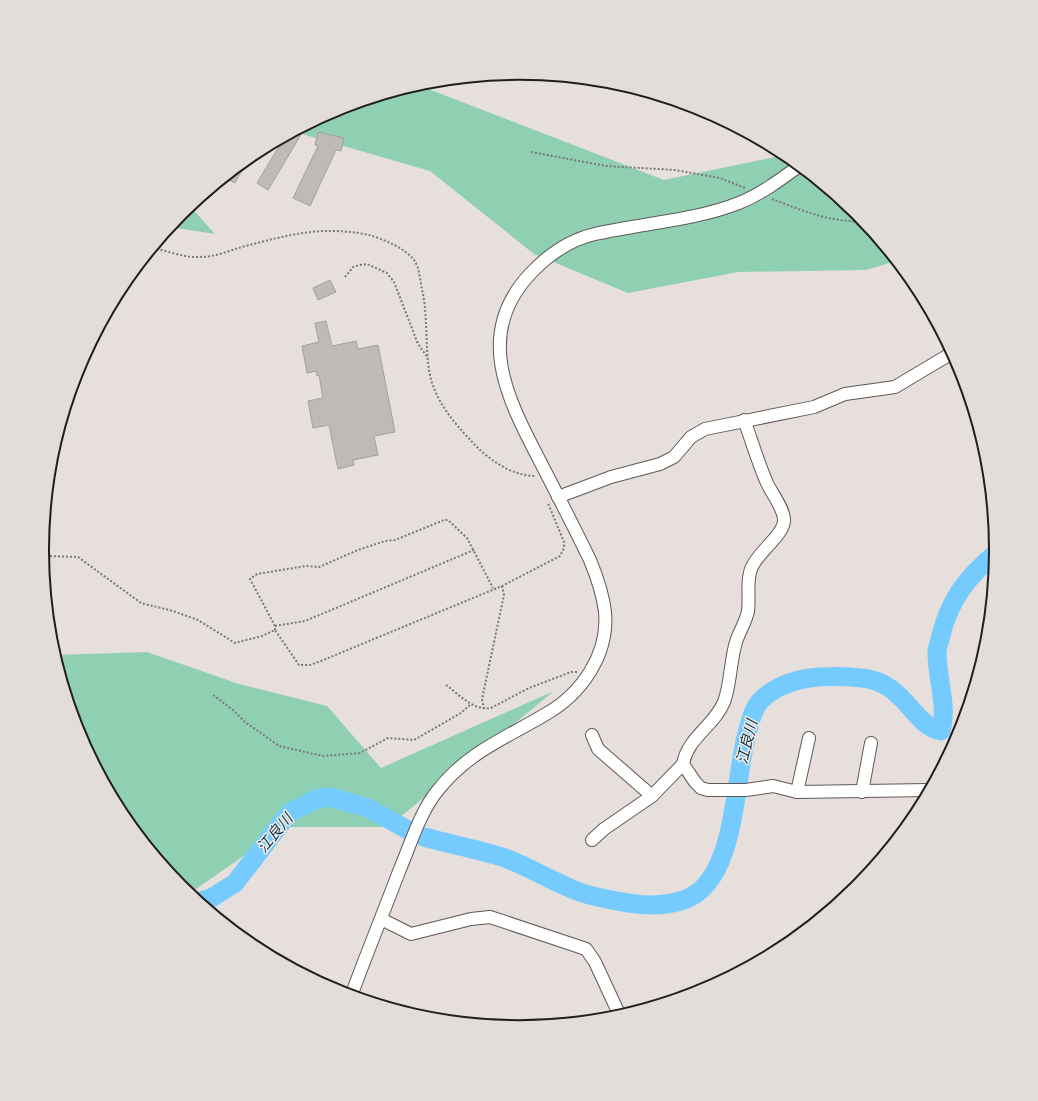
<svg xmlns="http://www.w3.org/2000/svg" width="1038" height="1101" font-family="'Source Serif 4','Noto Sans JP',serif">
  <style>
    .green { fill: #8fd0b2 }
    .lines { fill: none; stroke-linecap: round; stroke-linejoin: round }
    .river { stroke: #76cbfe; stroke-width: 19 }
    .building { fill: #bebab5; stroke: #a4a09b }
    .minor-casing { stroke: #5f5956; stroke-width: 14 }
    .path { stroke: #7c7876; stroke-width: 2; stroke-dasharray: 2 2; stroke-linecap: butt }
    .minor { stroke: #fff; stroke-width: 12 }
    .labels { text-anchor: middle; stroke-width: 3; stroke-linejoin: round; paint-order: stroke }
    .water-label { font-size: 15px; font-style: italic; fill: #0c3246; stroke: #f3ede9 }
    .rim { fill: none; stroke: #211f1e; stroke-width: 2 }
  </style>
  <rect width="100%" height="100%" fill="#e6dfdc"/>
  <g class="green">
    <path d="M418,85L664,180L785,155L856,213L896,261L866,270L738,272L628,293L534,254L430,171L295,132L337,110Z"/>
    <path d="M190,206L215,234L170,227Z"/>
    <path d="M147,652L239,684L327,706L381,768L554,691L388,827H285L189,894L182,888L122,815L78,733L55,655Z"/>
  </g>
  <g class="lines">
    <g class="river">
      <path d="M424,837C449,844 477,849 502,857C526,865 549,880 572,889C589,897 633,905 651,905C661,905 677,903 686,899C737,880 734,778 747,734C750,722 753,708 762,699C789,674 829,675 862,678C905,682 913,726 941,731C948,706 937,679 937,653C937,647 940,641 941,635C950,599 968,576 996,553"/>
      <path d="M199,902L213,897L235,883L289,813L316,799L330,797L368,808L408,830"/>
    </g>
  </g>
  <g class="building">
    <path d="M306,126L268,190L257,183L284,138Z"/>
    <path d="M318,132L344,138L341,151L336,150L310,206L293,198L318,146L315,145Z"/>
    <path d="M248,159L235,183L225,178Z"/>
    <path d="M330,280L336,292L318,300L313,288Z"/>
    <path d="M326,321L332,346L356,341L358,349L378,345L395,432L374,436L378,455L353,460L354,465L338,469L329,425L313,428L308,401L323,398L319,375L317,376L316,371L307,373L302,346L319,342L315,323Z"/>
  </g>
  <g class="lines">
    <g class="minor-casing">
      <g id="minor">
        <path d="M744,420C752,441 758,463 767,483C772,494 783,507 784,519C785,535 757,552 751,569C746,583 750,596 748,611C746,622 739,632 736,642C730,662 731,683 724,702C714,726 688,737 683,764L695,782L701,788L708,790H746L773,786L797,792L929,790"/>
        <path d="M558,497L611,477L660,464L674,457L691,437L705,429L814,407L845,394L895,387L952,353"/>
        <path d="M592,735L598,749L652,796"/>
        <path d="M797,792L809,738"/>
        <path d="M862,792L871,743"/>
        <path d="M592,840L604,829L652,796L683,764"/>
        <path d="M381,919L411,934L471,919L490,917L586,949L595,962L620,1016"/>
        <path d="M351,996C367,953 384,911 400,869C411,843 420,812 438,790C468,752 506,738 546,714C581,694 609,655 605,612C603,594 597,577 590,560C575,529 559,498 543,467C510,403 471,336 531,273C549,254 569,240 595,234C643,223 693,221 739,203C761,194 780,180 799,166"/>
      </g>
    </g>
    <g class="path">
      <path d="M531,152L606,166L675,170L720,178L745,188"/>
      <path d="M772,199C801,210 831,223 863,221"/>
      <path d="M153,248C168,251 185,258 200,257C214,257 229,251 242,247C288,235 321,225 369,235C383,239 405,248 414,260C419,266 420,280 422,289C428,316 425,343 429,370C434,401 455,424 476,446C492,462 513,476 536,476"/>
      <path d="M345,277L353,267L360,265L367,264L387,273L394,282L418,344L428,358"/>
      <path d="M42,549L46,556L78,557L141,603L173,611L198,620L235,643L262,636L275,630L299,665H310L321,661L502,586L560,556L564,548V542L548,503"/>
      <path d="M275,626L305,621L474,550"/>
      <path d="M275,630V626L250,579L257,574L306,566L319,567L358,550L385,541L395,540L444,520H448L467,538L493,588"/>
      <path d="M446,685C460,695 473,711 491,708L529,688L571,672H578"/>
      <path d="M213,695L233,710L245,722L279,746L323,756L360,753L388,738L414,740L461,713L471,704"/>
      <path d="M484,709L482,699L504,595L502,586"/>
    </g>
    <use href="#minor" class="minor"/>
  </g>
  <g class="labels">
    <g class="water-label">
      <text transform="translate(747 742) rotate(-76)" y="5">江良川</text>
      <text transform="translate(275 833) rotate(-50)" y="5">江良川</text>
    </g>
  </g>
  <path d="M0 0H1038V1101H0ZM49 550a470 470 0 1 1 940 0a470 470 0 1 1-940 0Z" fill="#e2ddd9" fill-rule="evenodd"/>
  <path class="rim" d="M49 550a470 470 0 1 1 940 0a470 470 0 1 1-940 0Z"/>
</svg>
